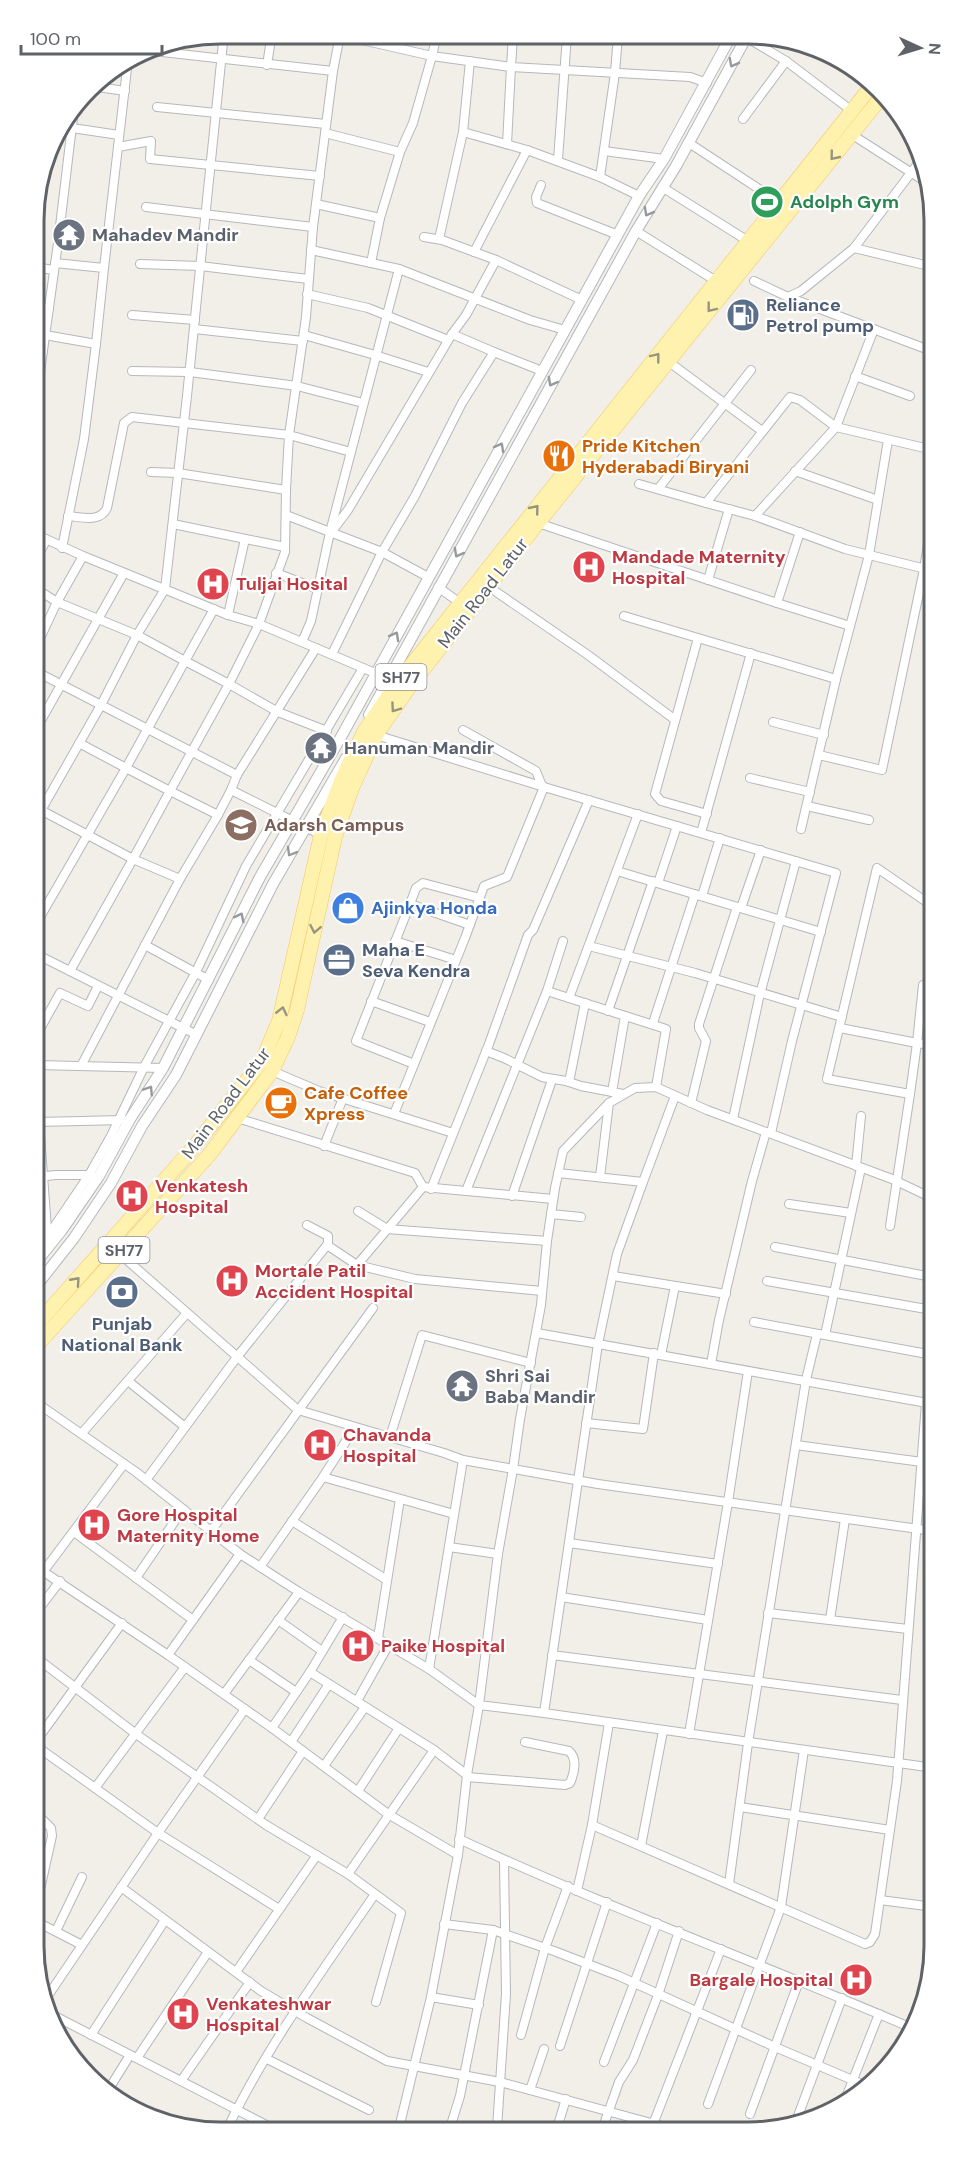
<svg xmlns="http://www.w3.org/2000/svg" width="968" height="2166" font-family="'DM Sans',sans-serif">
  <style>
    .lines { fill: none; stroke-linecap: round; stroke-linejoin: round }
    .minor-casing { stroke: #b5b8bc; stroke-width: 10 }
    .tertiary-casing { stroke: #b5b8bc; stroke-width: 12 }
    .primary-casing { stroke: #f2c960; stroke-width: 15 }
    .minor { stroke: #fff; stroke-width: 8 }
    .tertiary { stroke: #fff; stroke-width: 10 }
    .primary { stroke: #fff2af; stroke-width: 14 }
    .oneway { stroke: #979a9d }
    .oneway2 { stroke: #979581 }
    .labels { text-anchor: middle; stroke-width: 4.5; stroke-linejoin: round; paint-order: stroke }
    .shield { fill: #fff; stroke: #8f9295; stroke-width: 1.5 }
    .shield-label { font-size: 16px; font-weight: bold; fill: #5f6368 }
    .leisure-label { font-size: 18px; font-weight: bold; fill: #27864d; stroke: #fff; text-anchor: start }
    .worship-label { font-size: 18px; font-weight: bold; fill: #5b616d; stroke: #fff; text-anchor: start }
    .service-label { font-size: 18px; font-weight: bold; fill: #4e5e75; stroke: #fff; text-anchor: start }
    .food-label { font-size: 18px; font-weight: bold; fill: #c56008; stroke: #fff; text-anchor: start }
    .health-label { font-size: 18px; font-weight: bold; fill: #be3a42; stroke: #fff; text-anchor: start }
    .street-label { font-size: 18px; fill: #5f6368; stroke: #fff }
    .education-label { font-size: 18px; font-weight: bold; fill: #785e54; stroke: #fff; text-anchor: start }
    .shop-label { font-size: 18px; font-weight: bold; fill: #366cbe; stroke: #fff; text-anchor: start }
    .rim { fill: none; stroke: #5f6368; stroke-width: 3 }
  </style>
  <rect width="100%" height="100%" fill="#f1efe8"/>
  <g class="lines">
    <g class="minor-casing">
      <g id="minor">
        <path d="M437,34L432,56L511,67L507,144"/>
        <path d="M513,35L511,67L690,77L707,83"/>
        <path d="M744,36L786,61L852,111"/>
        <path d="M386,45L387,34"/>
        <path d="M144,50L333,71L313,227L306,317L289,435L351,452"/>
        <path d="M267,65L272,33"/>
        <path d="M333,71L340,35L432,56L413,123L400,152"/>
        <path d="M91,86L125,91"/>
        <path d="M157,107L326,124"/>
        <path d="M743,119L786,61"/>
        <path d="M62,125L72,126"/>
        <path d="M72,128L119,135"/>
        <path d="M463,132L470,61"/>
        <path d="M325,133L400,152L380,218"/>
        <path d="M851,134L929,184"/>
        <path d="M689,143L779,202"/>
        <path d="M118,147L151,141L150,159L320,176"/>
        <path d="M527,150L600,177L639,196"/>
        <path d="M604,151L664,159"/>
        <path d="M558,160L567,35"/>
        <path d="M600,177L615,73L618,35"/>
        <path d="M541,185L536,197L537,203L618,235"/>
        <path d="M662,187L748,241"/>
        <path d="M316,204L380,218L371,263"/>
        <path d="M146,207L313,227"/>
        <path d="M636,231L716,281"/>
        <path d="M439,239L463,132L527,150L474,252"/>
        <path d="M854,248L929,266"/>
        <path d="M311,250L399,269"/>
        <path d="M496,260L582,300"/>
        <path d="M55,263L104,268L96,344"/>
        <path d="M140,264L200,266L308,279"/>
        <path d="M34,267L54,270"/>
        <path d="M104,268L128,60"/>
        <path d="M754,281L788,297L801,291L854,248L923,157"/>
        <path d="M307,294L368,308L448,340"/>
        <path d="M788,297L929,350"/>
        <path d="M34,307L49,309"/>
        <path d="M132,315L195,320"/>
        <path d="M194,329L303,341"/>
        <path d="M452,334L494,352"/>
        <path d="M45,335L96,344L84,439L62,548"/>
        <path d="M304,335L375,355L428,372"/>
        <path d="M34,350L43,351"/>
        <path d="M669,362L762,431"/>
        <path d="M132,371L190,372L297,386L363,403"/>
        <path d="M855,376L910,396"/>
        <path d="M34,415L58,243L74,109"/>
        <path d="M929,449L836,427L800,400L790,397L706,503L755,516L845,549L930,570"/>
        <path d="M795,471L878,500"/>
        <path d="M151,472L178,473L286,490L285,552L259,624L229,684L278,712L327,731"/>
        <path d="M639,484L706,503"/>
        <path d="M658,489L751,370"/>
        <path d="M286,515L330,532L311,621L302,642"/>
        <path d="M68,516C82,517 100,523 107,508L124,423L132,417L289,435L286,490"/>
        <path d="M755,516L836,427L874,329"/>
        <path d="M538,523L777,603L800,532"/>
        <path d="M173,524L285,547"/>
        <path d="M333,530L348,510L452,334L466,315L496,260L442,240L424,237"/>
        <path d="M330,532L399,269L530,320L565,330"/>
        <path d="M330,532L382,552L428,577"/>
        <path d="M35,534L83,556L228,615L259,624L394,681"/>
        <path d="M35,560L46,541"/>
        <path d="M276,573L318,589"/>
        <path d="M708,580L729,509"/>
        <path d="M438,587L460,603"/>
        <path d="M489,587L588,655L674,719"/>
        <path d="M35,588L57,602L35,649"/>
        <path d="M777,603L850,626"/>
        <path d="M228,615L245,539"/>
        <path d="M624,616L836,679L869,555L888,440"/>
        <path d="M698,638L655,794L661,801L707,814"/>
        <path d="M332,654L382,552L415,496L462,403L494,352L542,371"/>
        <path d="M35,671L237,775L231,790L321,835"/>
        <path d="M773,722L824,735"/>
        <path d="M463,730L536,771L542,786"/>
        <path d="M35,731L124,573"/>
        <path d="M376,735L544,787L836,873L792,1041L771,1133"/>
        <path d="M79,743L126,768L185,661L137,635L165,589L187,396L224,33"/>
        <path d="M819,755L882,770L924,569L930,532"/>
        <path d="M237,775L316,648"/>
        <path d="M750,778L810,792"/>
        <path d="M807,806L869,820"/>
        <path d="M35,807L133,859L170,791L218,815L231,790"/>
        <path d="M35,821L101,705L137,635L57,602L83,556"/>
        <path d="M801,829L836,679"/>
        <path d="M701,833L751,653"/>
        <path d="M617,871L821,932"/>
        <path d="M658,883L677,826"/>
        <path d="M702,896L720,838"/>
        <path d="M410,904L416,888L423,883L480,898"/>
        <path d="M931,905L877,868L827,1079L910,1094L917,1043L931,1045"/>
        <path d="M741,908L761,850"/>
        <path d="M36,924L126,768L170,791L229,684L185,661L214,609"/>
        <path d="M395,941L456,960"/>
        <path d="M145,945L209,980"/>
        <path d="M589,946L695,973L842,1017"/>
        <path d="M36,954L197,1035"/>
        <path d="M70,971L133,859L180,879L218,815"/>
        <path d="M547,991L666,1029L656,1087"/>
        <path d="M569,998L638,814"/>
        <path d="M371,1001L430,1022"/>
        <path d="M608,1011L653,881"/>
        <path d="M653,1023L695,894"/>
        <path d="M840,1028L917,1043L923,985"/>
        <path d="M36,1036L60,993L88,1006L98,986"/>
        <path d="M486,1051L504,1058L542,1077L566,1081L581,1086L623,1094"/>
        <path d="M414,1064L356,1041L410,904L470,925"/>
        <path d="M36,1065L163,1068"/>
        <path d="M81,1066L180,879"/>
        <path d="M272,1071L319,1091L453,1133"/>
        <path d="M569,1082L585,1003"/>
        <path d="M612,1092L625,1016"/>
        <path d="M691,1103L706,1041L699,1028V1024L737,907"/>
        <path d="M394,1114L465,938L484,886L507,877L544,787"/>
        <path d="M237,1118L415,1173L423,1187L553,1199"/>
        <path d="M733,1119L759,998L796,861"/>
        <path d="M37,1122L124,1120"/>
        <path d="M39,1122L47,1229"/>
        <path d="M324,1146L343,1098"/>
        <path d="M856,1166L861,1116"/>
        <path d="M558,1173L643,1182L675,1096"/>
        <path d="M37,1177L56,1175H92"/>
        <path d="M600,1177L609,1103"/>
        <path d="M431,1189L489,1044L528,935L533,930L589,800"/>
        <path d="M466,1191L547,991L563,941"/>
        <path d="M512,1196L552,1080"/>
        <path d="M789,1204L851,1213"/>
        <path d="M358,1211L387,1229L547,1241"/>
        <path d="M551,1214L581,1217"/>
        <path d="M890,1226L910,1094"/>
        <path d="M37,1230L52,1229"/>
        <path d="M929,1233L932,1214"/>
        <path d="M327,1245L357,1265L423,1187"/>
        <path d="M775,1247L932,1277"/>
        <path d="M37,1252L89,1175L111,1136L144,1067L196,972L246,866L363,668"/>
        <path d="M120,1254L298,1410L444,1453L463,1460L598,1484L933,1531"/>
        <path d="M357,1265L415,1279L542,1291"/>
        <path d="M613,1276L726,1294"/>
        <path d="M767,1281L932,1310"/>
        <path d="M754,1322L933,1355"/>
        <path d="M537,1333L933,1404"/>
        <path d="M825,1335L861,1168"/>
        <path d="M661,1355L675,1286"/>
        <path d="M711,1364L719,1320L752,1181L766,1132"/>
        <path d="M128,1381L185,1427"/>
        <path d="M37,1403L136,1472L240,1554L299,1592L429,1669L479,1705L544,1713L598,1344L617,1254L643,1182"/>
        <path d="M586,1423L643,1429L654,1353"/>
        <path d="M82,1433L187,1313"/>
        <path d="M390,1437L422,1335L531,1363"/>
        <path d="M796,1445L922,1462"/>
        <path d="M323,1477L355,1427"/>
        <path d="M146,1480L237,1357L328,1244V1236L307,1225"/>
        <path d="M292,1521L387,1580"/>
        <path d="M211,1531L373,1308"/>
        <path d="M74,1532L193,1620"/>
        <path d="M569,1543L718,1564"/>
        <path d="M449,1547L498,1554"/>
        <path d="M260,1567L323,1477L454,1514"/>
        <path d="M38,1568L168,1655L272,1728L388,1814L458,1855"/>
        <path d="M43,1572L124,1464"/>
        <path d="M136,1578L183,1509"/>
        <path d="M561,1597L708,1620"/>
        <path d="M38,1610L60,1581"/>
        <path d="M768,1613L908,1629"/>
        <path d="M278,1620L322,1651"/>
        <path d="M830,1620L845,1519"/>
        <path d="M378,1638L400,1499"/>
        <path d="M168,1655L240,1554"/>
        <path d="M552,1655L902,1700"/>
        <path d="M38,1659L136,1734L266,1825L348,1874L401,1913L376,2002"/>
        <path d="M249,1660L296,1692"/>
        <path d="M429,1669L463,1460"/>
        <path d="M310,1672L434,1750L467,1775"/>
        <path d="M224,1694L299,1592"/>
        <path d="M357,1701L389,1644"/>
        <path d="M544,1713L934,1768"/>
        <path d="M272,1728L310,1672L343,1617"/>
        <path d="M689,1734L728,1502L748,1371"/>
        <path d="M39,1737L122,1623"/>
        <path d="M291,1742L329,1684"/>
        <path d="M39,1748L158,1833L279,1909"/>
        <path d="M324,1766L365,1707"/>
        <path d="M467,1777L565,1785L570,1783C574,1774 578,1759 569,1751L525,1742"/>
        <path d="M95,1788L185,1667"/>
        <path d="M358,1791L399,1728"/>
        <path d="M740,1807L890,1830"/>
        <path d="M39,1816L51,1828L52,1836L39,1894"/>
        <path d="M258,1819L303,1751"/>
        <path d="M592,1825L865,1944L870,1942L875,1934L897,1781L926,1403"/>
        <path d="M459,1839C608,1908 763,1964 914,2029"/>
        <path d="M641,1846L663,1731"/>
        <path d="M348,1874L434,1750"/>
        <path d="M729,1884L748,1743L806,1380L817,1334"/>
        <path d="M121,1887L261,1991L307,2018L387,2061L500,2082L666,2127"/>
        <path d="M577,1891L592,1825L609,1723"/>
        <path d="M880,1900L934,1907"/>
        <path d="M39,1923L82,1945"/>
        <path d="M444,1924L493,1930L554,1951L619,1976L775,2047L869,2087"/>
        <path d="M56,1931L82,1877"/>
        <path d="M236,1972L317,1855"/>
        <path d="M431,1997L479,2005"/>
        <path d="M43,2003L158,1833L245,1709"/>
        <path d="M47,2012L274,2129"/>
        <path d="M91,2035L165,1920"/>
        <path d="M521,2035L545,1948L568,1886"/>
        <path d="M560,2046L607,1902"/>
        <path d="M137,2058L208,1952"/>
        <path d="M267,2059L369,2110"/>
        <path d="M604,2062L657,1923"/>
        <path d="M181,2081L250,1982"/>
        <path d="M530,2090L544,2049"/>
        <path d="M107,2092L130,2055"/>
        <path d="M708,2104L781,1907L804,1750"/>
        <path d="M843,2105L879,2014"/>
        <path d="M750,2114L799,1981"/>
        <path d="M795,2124L842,1998"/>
        <path d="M603,2127L619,2082L633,2060L658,1995L679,1931"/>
        <path d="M652,2127L721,1949"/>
        <path d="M399,2128L431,1997L458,1855L467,1775L479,1705L498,1554L513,1469L520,1419L541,1305L547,1241L555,1188L563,1151L609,1103L635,1088L656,1087L707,1110L892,1179L932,1198"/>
        <path d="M450,2128L460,2096L493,1930"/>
        <path d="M497,2128L506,1994L504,1860"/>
        <path d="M557,2128L566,2099"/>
        <path d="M227,2129C267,2046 323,1970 375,1894"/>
      </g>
    </g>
    <g class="tertiary-casing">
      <g id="tertiary">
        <path d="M369,715L636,231L676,166L747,36"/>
        <path d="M37,1261L62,1230L99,1176L130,1119L163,1068L260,877L341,737L639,196L664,159L731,36"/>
        <path d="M37,1285L74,1238L111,1183L142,1126L176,1075L273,884L346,758"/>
      </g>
    </g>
    <g class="primary-casing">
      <g id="primary">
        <path d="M37,1324L193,1148L262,1061L279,1021L321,835L341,781L364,732L397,683L874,83"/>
        <path d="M37,1345L210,1154L272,1071L288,1037L297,1010L335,837L352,788L376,735L408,689L538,523L884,94"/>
      </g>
    </g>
    <use href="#minor" class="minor"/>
    <use href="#tertiary" class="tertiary"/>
    <use href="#primary" class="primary"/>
  </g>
  <defs><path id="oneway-chevron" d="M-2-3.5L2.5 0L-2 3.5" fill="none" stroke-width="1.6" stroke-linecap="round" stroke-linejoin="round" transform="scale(1.5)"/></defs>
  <g class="oneway">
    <use href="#oneway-chevron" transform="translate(733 63) rotate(118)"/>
    <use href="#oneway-chevron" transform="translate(648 212) rotate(119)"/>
    <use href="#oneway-chevron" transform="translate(552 382) rotate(119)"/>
    <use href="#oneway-chevron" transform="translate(500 447) rotate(-61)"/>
    <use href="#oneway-chevron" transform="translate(458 553) rotate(119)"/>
    <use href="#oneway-chevron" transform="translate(395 636) rotate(-61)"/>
    <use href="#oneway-chevron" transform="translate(291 852) rotate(120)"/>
    <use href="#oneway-chevron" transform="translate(240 917) rotate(-63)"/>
    <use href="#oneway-chevron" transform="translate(149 1090) rotate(-57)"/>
  </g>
  <g class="oneway2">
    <use href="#oneway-chevron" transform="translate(834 156) rotate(129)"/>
    <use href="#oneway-chevron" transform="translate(711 308) rotate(128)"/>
    <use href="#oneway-chevron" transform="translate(656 357) rotate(-52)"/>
    <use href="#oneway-chevron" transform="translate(535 509) rotate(-51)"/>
    <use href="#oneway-chevron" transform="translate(395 708) rotate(125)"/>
    <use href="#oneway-chevron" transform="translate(315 929) rotate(101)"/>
    <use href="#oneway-chevron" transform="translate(282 1011) rotate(-77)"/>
    <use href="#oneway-chevron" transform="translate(76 1281) rotate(-48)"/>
  </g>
  <defs>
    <g id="stadium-disc" transform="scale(1.725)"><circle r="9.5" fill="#2e9e5b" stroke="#fff"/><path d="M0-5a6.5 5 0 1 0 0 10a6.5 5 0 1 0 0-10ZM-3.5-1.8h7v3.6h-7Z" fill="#fff"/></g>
    <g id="temple-disc" transform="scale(1.725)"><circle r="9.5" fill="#6b7280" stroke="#fff"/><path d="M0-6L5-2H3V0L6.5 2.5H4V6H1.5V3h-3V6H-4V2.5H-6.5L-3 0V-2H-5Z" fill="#fff"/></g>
    <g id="fuel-disc" transform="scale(1.725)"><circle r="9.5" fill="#5c6f8a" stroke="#fff"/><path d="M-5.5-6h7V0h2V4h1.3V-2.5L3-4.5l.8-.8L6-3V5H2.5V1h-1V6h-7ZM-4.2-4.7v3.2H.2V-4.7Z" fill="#fff"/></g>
    <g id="restaurant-disc" transform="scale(1.725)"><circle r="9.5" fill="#e8710a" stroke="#fff"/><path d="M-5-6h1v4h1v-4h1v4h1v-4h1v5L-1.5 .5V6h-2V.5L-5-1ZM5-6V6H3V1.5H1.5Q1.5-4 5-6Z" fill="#fff"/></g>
    <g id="hospital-disc" transform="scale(1.725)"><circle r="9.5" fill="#e0444e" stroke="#fff"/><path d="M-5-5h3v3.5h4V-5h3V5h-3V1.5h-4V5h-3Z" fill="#fff"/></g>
    <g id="university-disc" transform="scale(1.725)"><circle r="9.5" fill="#8d6e63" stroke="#fff"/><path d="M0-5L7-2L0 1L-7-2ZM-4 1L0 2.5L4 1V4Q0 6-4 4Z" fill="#fff"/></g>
    <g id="shop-disc" transform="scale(1.725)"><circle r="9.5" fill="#3f7fe0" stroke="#fff"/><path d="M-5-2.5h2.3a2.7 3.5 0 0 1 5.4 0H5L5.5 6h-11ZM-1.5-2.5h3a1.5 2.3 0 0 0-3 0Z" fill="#fff"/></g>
    <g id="office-disc" transform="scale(1.725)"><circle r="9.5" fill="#5c6f8a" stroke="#fff"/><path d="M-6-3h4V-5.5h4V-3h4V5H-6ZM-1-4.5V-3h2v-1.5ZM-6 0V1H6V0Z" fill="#fff"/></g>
    <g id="cafe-disc" transform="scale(1.725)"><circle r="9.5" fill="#e8710a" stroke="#fff"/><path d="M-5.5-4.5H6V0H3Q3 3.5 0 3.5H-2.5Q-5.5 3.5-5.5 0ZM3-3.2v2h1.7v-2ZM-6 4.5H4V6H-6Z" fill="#fff"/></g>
    <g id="bank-disc" transform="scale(1.725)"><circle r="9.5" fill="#5c6f8a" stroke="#fff"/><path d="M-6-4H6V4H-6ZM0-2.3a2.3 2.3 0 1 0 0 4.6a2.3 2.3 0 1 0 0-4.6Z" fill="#fff"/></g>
  </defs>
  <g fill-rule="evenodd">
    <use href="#stadium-disc" x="767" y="202"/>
    <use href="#temple-disc" x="69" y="235"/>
    <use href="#fuel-disc" x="743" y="315"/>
    <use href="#restaurant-disc" x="559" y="456"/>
    <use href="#hospital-disc" x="589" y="567"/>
    <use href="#hospital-disc" x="213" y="584"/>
    <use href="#temple-disc" x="321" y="748"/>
    <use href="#university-disc" x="241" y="825"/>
    <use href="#shop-disc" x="348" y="908"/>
    <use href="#office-disc" x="339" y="960"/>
    <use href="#cafe-disc" x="281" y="1103"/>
    <use href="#hospital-disc" x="132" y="1196"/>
    <use href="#hospital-disc" x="232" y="1281"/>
    <use href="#bank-disc" x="122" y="1292"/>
    <use href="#temple-disc" x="462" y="1386"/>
    <use href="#hospital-disc" x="320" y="1445"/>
    <use href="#hospital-disc" x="94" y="1525"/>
    <use href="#hospital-disc" x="358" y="1646"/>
    <use href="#hospital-disc" x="856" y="1980"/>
    <use href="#hospital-disc" x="183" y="2014"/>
  </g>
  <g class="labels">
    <g class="shield">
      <rect x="375.5" y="664" width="51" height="26" rx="4.5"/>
      <rect x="98.5" y="1237" width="51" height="26" rx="4.5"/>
    </g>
    <g class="shield-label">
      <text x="401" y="683">SH77</text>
      <text x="124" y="1256">SH77</text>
    </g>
    <g class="leisure-label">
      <text x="790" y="208">Adolph Gym</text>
    </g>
    <g class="worship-label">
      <text x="92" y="241">Mahadev Mandir</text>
      <text x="344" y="754">Hanuman Mandir</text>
      <text x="485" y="1382">Shri Sai<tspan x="485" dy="21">Baba Mandir</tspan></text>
    </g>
    <g class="service-label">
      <text x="766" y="311">Reliance<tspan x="766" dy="21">Petrol pump</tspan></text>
      <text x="362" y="956">Maha E<tspan x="362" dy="21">Seva Kendra</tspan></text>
      <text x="122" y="1330" text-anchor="middle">Punjab<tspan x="122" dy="21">National Bank</tspan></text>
    </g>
    <g class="food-label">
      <text x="582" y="452">Pride Kitchen<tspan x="582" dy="21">Hyderabadi Biryani</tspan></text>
      <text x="304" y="1099">Cafe Coffee<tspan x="304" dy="21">Xpress</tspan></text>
    </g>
    <g class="health-label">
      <text x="612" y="563">Mandade Maternity<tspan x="612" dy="21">Hospital</tspan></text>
      <text x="236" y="590">Tuljai Hosital</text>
      <text x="155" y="1192">Venkatesh<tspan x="155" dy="21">Hospital</tspan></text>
      <text x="255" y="1277">Mortale Patil<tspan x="255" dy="21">Accident Hospital</tspan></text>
      <text x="343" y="1441">Chavanda<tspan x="343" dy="21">Hospital</tspan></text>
      <text x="117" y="1521">Gore Hospital<tspan x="117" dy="21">Maternity Home</tspan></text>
      <text x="381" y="1652">Paike Hospital</text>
      <text x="833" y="1986" text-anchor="end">Bargale Hospital</text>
      <text x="206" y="2010">Venkateshwar<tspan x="206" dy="21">Hospital</tspan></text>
    </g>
    <g class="street-label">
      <text transform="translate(483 593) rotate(-52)" y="6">Main Road Latur</text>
      <text transform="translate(226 1103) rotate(-53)" y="6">Main Road Latur</text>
    </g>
    <g class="education-label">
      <text x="264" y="831">Adarsh Campus</text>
    </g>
    <g class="shop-label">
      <text x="371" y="914">Ajinkya Honda</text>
    </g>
  </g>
  <path d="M0 0H968V2166H0ZM220 44H748A176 176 0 0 1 924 220V1946A176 176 0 0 1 748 2122H220A176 176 0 0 1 44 1946V220A176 176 0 0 1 220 44Z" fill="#fff" fill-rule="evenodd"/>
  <path class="rim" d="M220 44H748A176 176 0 0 1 924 220V1946A176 176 0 0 1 748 2122H220A176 176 0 0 1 44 1946V220A176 176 0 0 1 220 44Z"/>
  <g transform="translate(920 48) rotate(94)" stroke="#ffffff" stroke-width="4.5" paint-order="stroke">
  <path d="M0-4.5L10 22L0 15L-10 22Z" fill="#5f6368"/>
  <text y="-9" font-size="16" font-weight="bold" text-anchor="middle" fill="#5f6368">N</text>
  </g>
  <path d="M21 45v9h141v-9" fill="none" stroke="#5f6368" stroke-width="3"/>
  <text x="30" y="45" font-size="18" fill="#5f6368" stroke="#ffffff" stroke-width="4.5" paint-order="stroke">100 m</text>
</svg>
